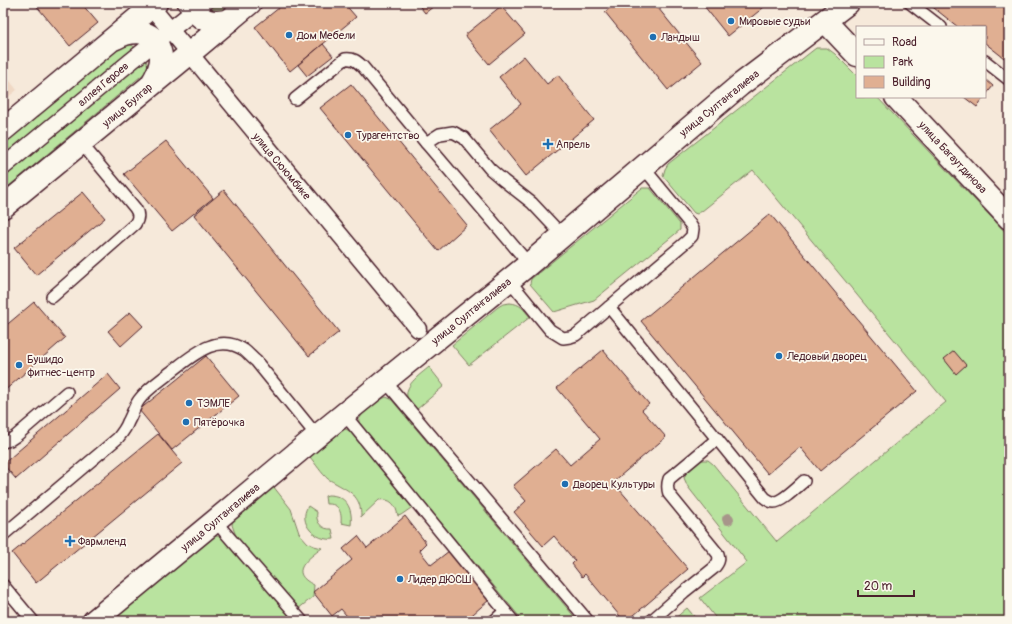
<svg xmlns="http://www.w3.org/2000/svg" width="1012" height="624" font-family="Pangolin,sans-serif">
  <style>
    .built { fill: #efd8c4 }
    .green { fill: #b9e39f; stroke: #828165 }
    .building { fill: #e0af92; stroke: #4a1f2b }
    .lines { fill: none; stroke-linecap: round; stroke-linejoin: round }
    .service-casing { stroke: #4a1f2b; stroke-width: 14 }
    .pedestrian-casing { stroke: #4a1f2b; stroke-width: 19 }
    .minor-casing { stroke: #4a1f2b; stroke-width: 25 }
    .tertiary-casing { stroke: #4a1f2b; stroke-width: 25 }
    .service { stroke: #fbf7ec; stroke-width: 11 }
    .pedestrian { stroke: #fbf7ec; stroke-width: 16 }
    .minor { stroke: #fbf7ec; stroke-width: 22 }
    .tertiary { stroke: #fbf7ec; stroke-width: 22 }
    .tree { fill: #a7958a }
    .poi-dot { fill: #1f6fb2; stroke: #fbf7ec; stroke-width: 1.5 }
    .labels { text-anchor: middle; stroke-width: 3.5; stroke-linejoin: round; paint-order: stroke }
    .poi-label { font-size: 11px; fill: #4a1f2b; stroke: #fbf7ec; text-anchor: start }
    .street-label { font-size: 11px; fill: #4a1f2b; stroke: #fbf7ec }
  </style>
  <rect width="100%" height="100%" fill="#f6e9da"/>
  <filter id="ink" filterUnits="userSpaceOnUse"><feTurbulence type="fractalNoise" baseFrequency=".025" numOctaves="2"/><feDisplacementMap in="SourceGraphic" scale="8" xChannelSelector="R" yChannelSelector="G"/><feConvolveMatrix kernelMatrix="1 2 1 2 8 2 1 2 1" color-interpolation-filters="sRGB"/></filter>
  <g filter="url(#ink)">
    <path class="built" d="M3,72L17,90L3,101Z"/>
    <g class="green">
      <path d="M197,3H232L217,16Z"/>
      <path d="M127,43C134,45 145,55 147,63C148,66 148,69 146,72L3,191V143L123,44Z"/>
      <path d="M816,48H827L835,54L857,76V97H877L1009,236V621H718L700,598L747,562L688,487L684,478L687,471L701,460H708L713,464L777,542L946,402L753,170L702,211L697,214L694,213L663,176L665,169L668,164Z"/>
      <path d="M642,188H650L680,224V230L594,300L554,312L530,284L531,279Z"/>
      <path d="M510,303C521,304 523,309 530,317L469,365L452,345L498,307L503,304Z"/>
      <path d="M429,367L444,386L416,410C413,407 409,403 408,400C402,386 420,375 429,367Z"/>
      <path d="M386,397L391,399L578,621H523L359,424C359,421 358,420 360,418C363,411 379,400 386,397Z"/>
      <path d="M345,429L353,432L414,506L401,515L398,516C396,505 391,498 379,500L361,517C361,498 353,493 337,484C334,482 331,481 328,479C322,474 315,463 310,457L342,431Z"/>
      <path d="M273,486L291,509L299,533L308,543L314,546L322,548C308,559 287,572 314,585L313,597L298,609L237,539L232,525L233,519Z"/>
      <path d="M328,495C346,495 353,508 351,525L341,523C342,512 339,503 326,504L325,496Z"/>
      <path d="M308,506L317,512C315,522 322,530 332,529L334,539C316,542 297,523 308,506Z"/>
      <path d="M216,536L224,537L296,621H111L212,537Z"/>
      <path d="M687,608L698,621H672Z"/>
    </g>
    <g class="building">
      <path d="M34,3H81L98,23L70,46Z"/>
      <path d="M285,3H344L356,17L290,71L255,27Z"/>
      <path d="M417,3H438L425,13Z"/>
      <path d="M616,3H654L702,62L668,90L605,12Z"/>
      <path d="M708,3H769L728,36L704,6Z"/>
      <path d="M928,3H938L934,8Z"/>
      <path d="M938,3H1003L1009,8V52L1004,58L985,43V27H965L963,26L962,27H958L934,8Z"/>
      <path d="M501,6L525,34L489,64L465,35Z"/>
      <path d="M323,44L333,56L307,76L298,65Z"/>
      <path d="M524,56L547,84L558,75L594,120L526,176L489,130L521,104L499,77Z"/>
      <path d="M985,79L993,86L985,96Z"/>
      <path d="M351,84L467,225L438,251L320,108Z"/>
      <path d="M964,97H984L977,107Z"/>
      <path d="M166,141L213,198L172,231L124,174Z"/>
      <path d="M224,190L339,332L309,356L194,215Z"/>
      <path d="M83,192L105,218L36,275L14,248Z"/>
      <path d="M770,214L917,391L820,471L800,447L768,474L641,321Z"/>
      <path d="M34,302L65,338L3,392V328Z"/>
      <path d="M130,312L143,326L121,346L108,331Z"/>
      <path d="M603,350L649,404L642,410L666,437L613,482L688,569L627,621H624L585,574L582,577L572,564L575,561L554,536L543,546L514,512L526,501L513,486L556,449L570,465L600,439L557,388Z"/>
      <path d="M954,351L966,365L956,374L944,359Z"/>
      <path d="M206,356L239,396L172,450L139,410Z"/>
      <path d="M108,374L120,389L16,479L3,464Z"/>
      <path d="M158,434L182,463L36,583L12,553Z"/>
      <path d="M405,516L426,543L419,550L431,565L449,551L489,600L465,621H351L341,609L332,616L313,592L352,560L343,549L358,536L367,548Z"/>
    </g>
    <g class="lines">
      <g class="service-casing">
        <g id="service">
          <path d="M910,3L941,27"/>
          <path d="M985,61L1008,79"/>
          <path d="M295,99L345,59C353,58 357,61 363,67L426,143L440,134L453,132L464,138L490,169L504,181L532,203L562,235"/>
          <path d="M426,143L529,264"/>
          <path d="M643,167L690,224L693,229L692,236L687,241L609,307L717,439"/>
          <path d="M509,280L550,330L563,338L570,337L576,335L609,307"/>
          <path d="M52,297L135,224C139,218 139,214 135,208L81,143"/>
          <path d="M385,381L588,621"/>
          <path d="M344,414L513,621"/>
          <path d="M3,442L10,440L16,436L67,392"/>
          <path d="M215,521L302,621"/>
          <path d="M3,535L118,438C122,433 126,428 128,422C132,415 134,407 139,400C147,389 160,381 171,372C192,356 217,332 244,350C248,353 252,358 256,361L317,436"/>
          <path d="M3,585L33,621"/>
          <path d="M494,621L505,611"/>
          <path d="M651,621L684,592L714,568C718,563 720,560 718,554L669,494C667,488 667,485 669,479L717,439L765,498C768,500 770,502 774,502C782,502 797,487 804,481"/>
        </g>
      </g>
      <g class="pedestrian-casing">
        <g id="pedestrian">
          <path d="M148,3L418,329"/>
          <path d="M3,167L130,62L204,3"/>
        </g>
      </g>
      <g class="minor-casing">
        <g id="minor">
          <path d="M189,3C199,21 211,25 230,20"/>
          <path d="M825,21L857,55"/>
          <path d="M116,38C129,31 149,28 157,44C159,48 161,52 161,56C162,67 156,77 151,85"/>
          <path d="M896,97L1009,218"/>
          <path d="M3,130L156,3"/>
          <path d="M3,207L189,54L250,3"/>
        </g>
      </g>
      <g class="tertiary-casing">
        <path id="tertiary" d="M94,621L215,521L317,436L529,264L740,85L848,3"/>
      </g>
      <use href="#service" class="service"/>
      <use href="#pedestrian" class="pedestrian"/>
      <use href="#minor" class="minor"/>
      <use href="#tertiary" class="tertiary"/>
    </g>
    <circle class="tree" cx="728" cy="519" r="6"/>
  </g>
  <g class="poi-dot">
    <circle cx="731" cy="21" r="4"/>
    <circle cx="289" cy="35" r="4"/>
    <circle cx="653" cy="37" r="4"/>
    <circle cx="348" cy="135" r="4"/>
    <path d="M546 138h4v4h4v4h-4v4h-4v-4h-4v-4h4z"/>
    <circle cx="779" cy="356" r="4"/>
    <circle cx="19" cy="365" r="4"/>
    <circle cx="189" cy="403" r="4"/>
    <circle cx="186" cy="422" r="4"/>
    <circle cx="565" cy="484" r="4"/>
    <path d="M68 535h4v4h4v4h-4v4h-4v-4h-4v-4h4z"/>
    <circle cx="400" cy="579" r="4"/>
  </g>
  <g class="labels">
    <g class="poi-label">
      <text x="739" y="25">Мировые судьи</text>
      <text x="297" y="39">Дом Мебели</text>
      <text x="661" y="41">Ландыш</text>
      <text x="356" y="139">Турагентство</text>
      <text x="556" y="148">Апрель</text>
      <text x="787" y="360">Ледовый дворец</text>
      <text x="27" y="363">Бушидо<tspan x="27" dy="13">фитнес-центр</tspan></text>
      <text x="197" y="407">ТЭМЛЕ</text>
      <text x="194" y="426">Пятёрочка</text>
      <text x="573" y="488">Дворец Культуры</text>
      <text x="78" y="545">Фармленд</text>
      <text x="408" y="583">Лидер ДЮСШ</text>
    </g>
    <g class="street-label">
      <text transform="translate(103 84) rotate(-40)" y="4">аллея Героев</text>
      <text transform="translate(719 103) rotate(-39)" y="4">улица Султангалиева</text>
      <text transform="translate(127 105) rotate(-40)" y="4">улица Булгар</text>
      <text transform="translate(953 157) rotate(47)" y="4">улица Багаутдинова</text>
      <text transform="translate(282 166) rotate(50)" y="4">улица Сююмбике</text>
      <text transform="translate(471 311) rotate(-39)" y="4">улица Султангалиева</text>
      <text transform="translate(220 517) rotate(-40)" y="4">улица Султангалиева</text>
    </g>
  </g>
  <rect width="1012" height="624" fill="none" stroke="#fbf7ec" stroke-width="16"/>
  <rect x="8" y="8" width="996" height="608" fill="none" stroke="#4a1f2b" stroke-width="1.5" filter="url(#ink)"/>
  <rect x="856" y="26" width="130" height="72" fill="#fbf7ec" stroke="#b4a19f"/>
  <rect x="864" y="39" width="20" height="6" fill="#fbf7ec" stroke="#b4a19f"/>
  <text x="892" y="46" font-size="12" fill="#4a1f2b">Road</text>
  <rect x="864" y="56" width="20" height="12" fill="#b9e39f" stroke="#b4a19f"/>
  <text x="892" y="66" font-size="12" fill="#4a1f2b">Park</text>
  <rect x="864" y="76" width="20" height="12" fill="#e0af92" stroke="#b4a19f"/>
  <text x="892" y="86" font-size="12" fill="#4a1f2b">Building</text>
  <path d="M858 590v6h56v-6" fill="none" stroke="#4a1f2b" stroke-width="2"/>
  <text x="864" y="590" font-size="12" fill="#4a1f2b" stroke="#fbf7ec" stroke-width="3" paint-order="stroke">20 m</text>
</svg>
